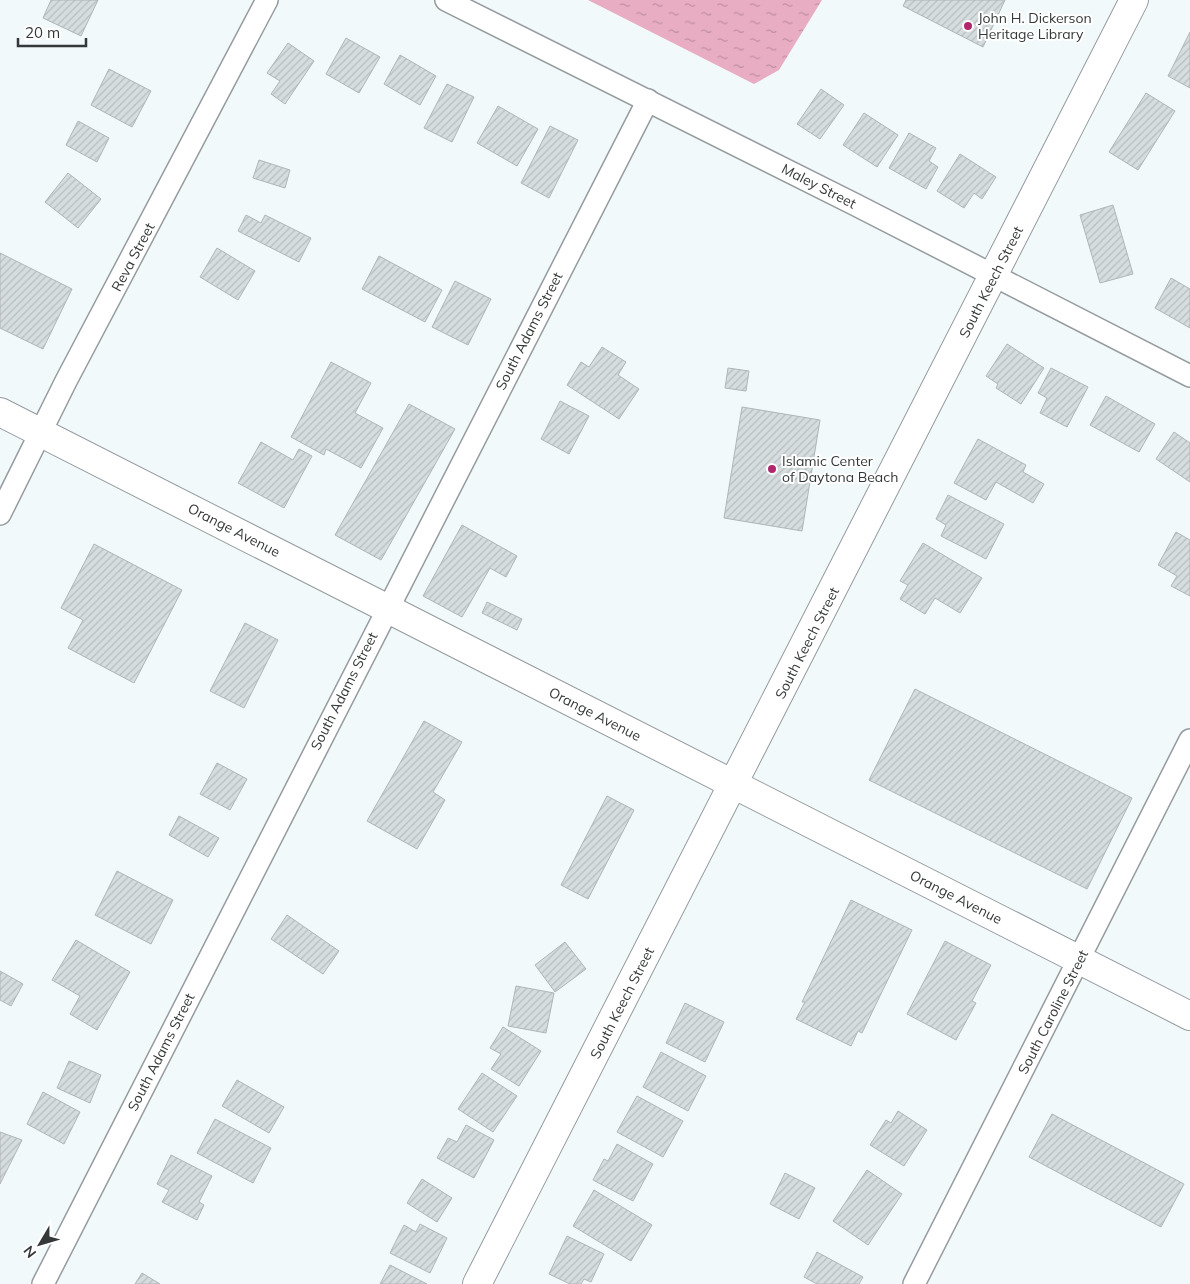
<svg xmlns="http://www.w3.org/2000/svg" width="1190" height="1284" font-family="Mulish,sans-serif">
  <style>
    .water { fill: url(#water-ripples) }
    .building { fill: url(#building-hatch); stroke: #afb6b8 }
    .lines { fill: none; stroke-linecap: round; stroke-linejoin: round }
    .street-casing { stroke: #959b9e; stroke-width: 24 }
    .secondary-casing { stroke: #959b9e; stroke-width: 30 }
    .street { stroke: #fff; stroke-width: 21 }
    .secondary { stroke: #fff; stroke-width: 28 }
    .poi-dot { fill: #af286b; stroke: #fff; stroke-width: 2 }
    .labels { text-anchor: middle; stroke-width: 4; stroke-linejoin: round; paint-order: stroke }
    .poi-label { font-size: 14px; fill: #353839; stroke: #fff; text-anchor: start }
    .street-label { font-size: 14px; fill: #353839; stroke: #fff }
  </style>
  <defs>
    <pattern id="water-ripples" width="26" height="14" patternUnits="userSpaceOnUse" patternTransform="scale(1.25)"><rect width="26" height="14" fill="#e9adc3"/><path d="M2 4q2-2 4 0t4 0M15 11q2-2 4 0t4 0" fill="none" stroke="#be8e9f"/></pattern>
    <pattern id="building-hatch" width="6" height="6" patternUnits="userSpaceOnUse" patternTransform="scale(1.25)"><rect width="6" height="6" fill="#d6dddf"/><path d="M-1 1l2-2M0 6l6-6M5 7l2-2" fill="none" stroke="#b8bec0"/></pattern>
  </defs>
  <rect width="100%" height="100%" fill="#f1f9fb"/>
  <path class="water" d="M588,0H822L779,70L754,84Z"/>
  <g class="building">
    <path d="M51,0H98L81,36L43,18Z"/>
    <path d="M906,0H1005L983,47L903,6Z"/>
    <path d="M1190,32V88L1168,76Z"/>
    <path d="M346,38L380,57L359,93L326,74Z"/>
    <path d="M288,43L314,61L285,104L271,94L280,81L267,73Z"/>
    <path d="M400,55L436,76L420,105L384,84Z"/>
    <path d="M109,69L151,91L132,127L91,105Z"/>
    <path d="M447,84L474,97L452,142L424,128Z"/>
    <path d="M821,89L844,105L820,139L797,124Z"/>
    <path d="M1146,93L1175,111L1138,170L1109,152Z"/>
    <path d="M498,106L538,129L517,166L477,143Z"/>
    <path d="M864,113L898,135L877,167L843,145Z"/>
    <path d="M78,121L109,138L97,162L66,145Z"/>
    <path d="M550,126L578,140L549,198L521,183Z"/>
    <path d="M909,133L936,148L929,161L938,167L926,189L889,168Z"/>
    <path d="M960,154L996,177L982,199L974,193L964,208L937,191Z"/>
    <path d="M259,160L290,170L285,188L253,178Z"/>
    <path d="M68,173L101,199L78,228L45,202Z"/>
    <path d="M1113,205L1133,274L1100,283L1080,215Z"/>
    <path d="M246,215L261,223L265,215L311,238L299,262L238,231Z"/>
    <path d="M217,248L255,271L238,300L200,277Z"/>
    <path d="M0,253L72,289L43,349L0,328Z"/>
    <path d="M379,256L442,290L425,322L362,289Z"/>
    <path d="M1171,278L1190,289V328L1155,308Z"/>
    <path d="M455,281L491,299L468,345L432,327Z"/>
    <path d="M1007,344L1044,368L1021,404L996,388L998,384L986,376Z"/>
    <path d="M602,347L626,362L618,375L639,389L619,419L567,385L581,362L589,367Z"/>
    <path d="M331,362L371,383L355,413L383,428L361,468L326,449L324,455L291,437Z"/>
    <path d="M728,368L749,371L746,391L725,388Z"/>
    <path d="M1051,368L1088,387L1067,427L1040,413L1047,398L1038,393Z"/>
    <path d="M1106,396L1155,424L1139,452L1090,425Z"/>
    <path d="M560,401L589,416L569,454L541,439Z"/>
    <path d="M409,404L455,429L381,560L335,535Z"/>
    <path d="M742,407L820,420L802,531L724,518Z"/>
    <path d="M1174,432L1190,443V482L1156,459Z"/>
    <path d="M978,439L1026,465L1023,472L1044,484L1033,503L996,482L986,500L954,483Z"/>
    <path d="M261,442L293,460L299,449L312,456L284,508L238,483Z"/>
    <path d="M948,495L1004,524L986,559L941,536L946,525L936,519Z"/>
    <path d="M462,525L517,556L506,577L490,568L462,617L423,596Z"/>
    <path d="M1176,532L1190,540V596L1171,586L1177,576L1158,565Z"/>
    <path d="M923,543L982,578L960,613L935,598L925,614L900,599L908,585L900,581Z"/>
    <path d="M94,544L182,590L134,683L68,648L83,620L61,608Z"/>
    <path d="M487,602L522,619L517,630L482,613Z"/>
    <path d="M245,623L278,640L244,708L210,691Z"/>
    <path d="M915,689L1132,798L1087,889L869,780Z"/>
    <path d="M424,721L462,742L433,792L445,800L417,849L367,821Z"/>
    <path d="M217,763L247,779L230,810L200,794Z"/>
    <path d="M607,796L634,810L588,899L561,885Z"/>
    <path d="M179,816L219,838L208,857L169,835Z"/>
    <path d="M117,871L173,900L151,944L95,915Z"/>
    <path d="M851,900L912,930L862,1033L858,1031L851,1046L796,1019L805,1002H802Z"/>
    <path d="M287,915L339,951L323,974L271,939Z"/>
    <path d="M76,940L130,972L97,1030L70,1014L80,996L52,980Z"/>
    <path d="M945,941L991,965L972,1001L976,1003L956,1040L907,1014Z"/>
    <path d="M565,942L586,969L555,992L535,965Z"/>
    <path d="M0,971L23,984L11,1006L0,1000Z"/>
    <path d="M516,986L554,993L546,1033L508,1026Z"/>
    <path d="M685,1003L724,1022L705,1062L666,1043Z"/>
    <path d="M503,1027L541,1051L519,1086L491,1069L501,1054L490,1048Z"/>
    <path d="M661,1052L706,1076L688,1111L643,1087Z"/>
    <path d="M69,1061L101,1075L90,1103L57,1088Z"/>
    <path d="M482,1073L517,1096L493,1132L458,1109Z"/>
    <path d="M237,1080L284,1107L269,1133L222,1106Z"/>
    <path d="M43,1092L80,1112L64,1144L27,1124Z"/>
    <path d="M637,1096L683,1121L663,1157L617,1132Z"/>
    <path d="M898,1111L927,1130L904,1166L870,1145L886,1120L891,1123Z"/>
    <path d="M1052,1114L1184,1184L1161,1227L1029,1157Z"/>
    <path d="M215,1119L271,1148L253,1183L197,1153Z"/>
    <path d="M466,1125L494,1140L474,1178L437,1158L448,1138L457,1142Z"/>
    <path d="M0,1132L22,1140L0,1184Z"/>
    <path d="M617,1144L653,1164L633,1201L593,1180L604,1159L608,1161Z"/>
    <path d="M171,1155L212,1176L199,1202L204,1205L197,1220L162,1202L169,1190L157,1184Z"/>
    <path d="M867,1170L902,1194L868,1245L833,1221Z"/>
    <path d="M785,1173L815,1188L799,1219L770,1204Z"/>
    <path d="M422,1179L452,1198L437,1222L407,1203Z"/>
    <path d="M594,1190L652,1225L631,1261L573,1226Z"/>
    <path d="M420,1224L447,1238L430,1273L390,1253L404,1225L416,1232Z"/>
    <path d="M567,1236L604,1254L591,1282L584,1279L581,1284H570L549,1274Z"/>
    <path d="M817,1252L863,1277L859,1284H817L804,1277Z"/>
    <path d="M390,1265L427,1284H380Z"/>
    <path d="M142,1273L160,1284H135Z"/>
  </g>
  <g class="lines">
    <g class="street-casing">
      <g id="street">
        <path d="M446,0L856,205L1190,376"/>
        <path d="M0,514L66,381L267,0"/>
        <path d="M43,1284L648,100"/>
        <path d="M914,1284L1190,740"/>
      </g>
    </g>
    <g class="secondary-casing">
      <g id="secondary">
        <path d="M0,412L1190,1016"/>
        <path d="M477,1284L1134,0"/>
      </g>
    </g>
    <use href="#street" class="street"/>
    <use href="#secondary" class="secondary"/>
  </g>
  <g class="poi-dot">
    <circle cx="968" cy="26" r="5"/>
    <circle cx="772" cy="469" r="5"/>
  </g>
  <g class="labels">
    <g class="poi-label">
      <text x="978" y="23">John H. Dickerson<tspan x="978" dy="16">Heritage Library</tspan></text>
      <text x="782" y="466">Islamic Center<tspan x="782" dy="16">of Daytona Beach</tspan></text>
    </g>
    <g class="street-label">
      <text transform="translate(819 186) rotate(27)" y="5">Maley Street</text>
      <text transform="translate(133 257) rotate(-62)" y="5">Reva Street</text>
      <text transform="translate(991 282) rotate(-63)" y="5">South Keech Street</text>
      <text transform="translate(529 331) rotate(-63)" y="5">South Adams Street</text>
      <text transform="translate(234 530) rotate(27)" y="5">Orange Avenue</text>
      <text transform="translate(807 643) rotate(-63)" y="5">South Keech Street</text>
      <text transform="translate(344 691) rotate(-63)" y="5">South Adams Street</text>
      <text transform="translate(595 714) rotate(27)" y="5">Orange Avenue</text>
      <text transform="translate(956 897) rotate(27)" y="5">Orange Avenue</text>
      <text transform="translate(622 1003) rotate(-63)" y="5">South Keech Street</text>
      <text transform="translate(1053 1012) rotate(-63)" y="5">South Caroline Street</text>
      <text transform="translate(161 1052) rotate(-63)" y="5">South Adams Street</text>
    </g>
  </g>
  <g transform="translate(40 1244) rotate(232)" stroke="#ffffff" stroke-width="4" paint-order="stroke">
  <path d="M0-4L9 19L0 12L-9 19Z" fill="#353839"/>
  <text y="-8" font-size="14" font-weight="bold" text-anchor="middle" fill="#353839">N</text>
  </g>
  <path d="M18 38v8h68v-8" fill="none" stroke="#353839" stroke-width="2.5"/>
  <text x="25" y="38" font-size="15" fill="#353839" stroke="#ffffff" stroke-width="4" paint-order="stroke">20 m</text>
</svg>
